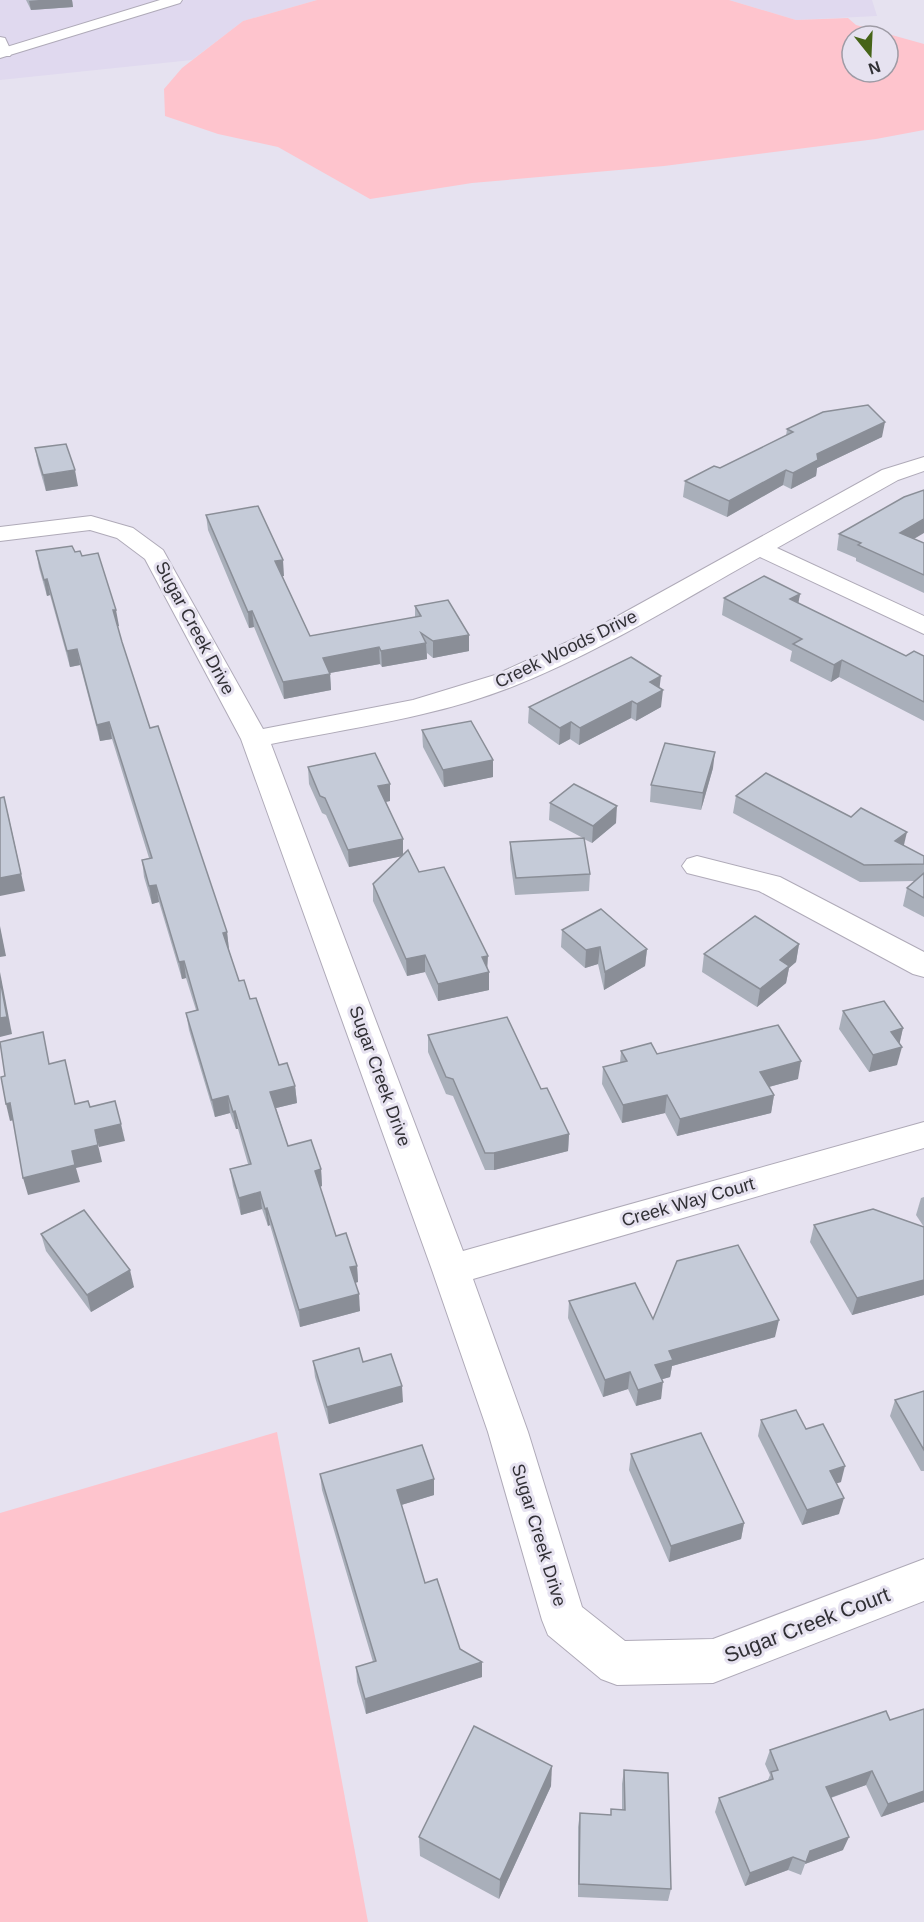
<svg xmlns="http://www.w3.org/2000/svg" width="924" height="1922" font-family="Arial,sans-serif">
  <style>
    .built { fill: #e0d9ef }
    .green { fill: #fec4cd; fill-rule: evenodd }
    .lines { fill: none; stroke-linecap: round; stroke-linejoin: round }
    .street-casing { stroke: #afaab8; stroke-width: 2 }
    .secondary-casing { stroke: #afaab8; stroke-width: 2 }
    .street { fill: #fff; fill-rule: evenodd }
    .secondary { fill: #fff; fill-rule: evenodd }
    .wall { fill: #a9afba }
    .shaded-wall { fill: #8a8e97 }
    .building { fill: #c5cbd8; stroke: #8a8e97; stroke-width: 1.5 }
    .labels { text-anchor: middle; stroke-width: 6; stroke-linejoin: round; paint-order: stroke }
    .street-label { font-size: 18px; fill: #313035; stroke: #e6e2f0 }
    .near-street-label { font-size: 21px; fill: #313035; stroke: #e6e2f0 }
  </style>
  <rect width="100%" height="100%" fill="#e6e2f0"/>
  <g class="built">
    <path d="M0,0H165L0,51Z"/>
    <path d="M185,0H317L243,21L192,60L0,80V57Z"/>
    <path d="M729,0H872L877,16L796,20Z"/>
  </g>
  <g class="green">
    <path d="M317,0H729L796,20L848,18L856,25L924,44V130L876,139L664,166L472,183L370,199L278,147L218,134L165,116L164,89L182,68L243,21ZM852,36H888V72H852Z"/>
    <path d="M277,1432L368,1922H0V1513Z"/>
  </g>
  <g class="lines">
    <g class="street-casing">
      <g id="street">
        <path d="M0,37L5,38L12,53L10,56H0Z"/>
        <path d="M924,457V471L898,480L777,548L924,616V634L760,557C679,602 600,652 514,686C437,717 352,728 271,744L463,1251L924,1122V1148L473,1279L528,1432L582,1607L625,1641L713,1639L924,1559V1601L713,1683L617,1685L601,1679L548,1635L542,1620L488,1432L432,1270L241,739L145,559L117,538L90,530L0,541V527L91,516L133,528L163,550L263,729L413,700L495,675L589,632L882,470Z"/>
        <path d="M697,856L780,877L924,952V977L913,974L759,891L687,873L682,866L687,859Z"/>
      </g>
    </g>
    <g class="secondary-casing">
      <path id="secondary" d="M160,0H182L180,3L0,58V49Z"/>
    </g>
    <use href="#street" class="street"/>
    <use href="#secondary" class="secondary"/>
  </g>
  <g class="wall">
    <path d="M26,0H72L73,7L31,10Z"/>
    <path d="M787,429L882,437L817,468L816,476L791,489L783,485L727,517L683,497L685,481L720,468L786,436Z"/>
    <path d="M35,448L78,486L46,491L38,464Z"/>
    <path d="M206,515L284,576H282L310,636L415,617V606L469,635V651L433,658L427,653V659L382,667L380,664L330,673L331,690L284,699L254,627L249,628L208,530Z"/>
    <path d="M839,534L914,539L924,543V593L856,561V558L837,550Z"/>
    <path d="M36,551L75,552L82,556L119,626H117L122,642L150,728L227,932L229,950L239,981L250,999L279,1065L295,1086L297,1103L276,1108L288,1146L321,1169L322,1186L320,1187L336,1236L357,1266L358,1282L355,1283L360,1311L300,1327L270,1225L268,1226L262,1209L241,1215L233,1186L230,1169L248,1164L238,1129H236L230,1113L215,1117L189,1030L186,1013L196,1010L186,978L182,979L159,902L152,904L144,877L142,860L149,858L112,739L100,741L80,665L70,667L50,595L47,596L39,568Z"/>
    <path d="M800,594L798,603L906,656H924V721L839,677L831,682L790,661L792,651L722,615L724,598Z"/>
    <path d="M660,688L661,707L636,721L631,718L579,745L570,739L559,745L528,723L529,707Z"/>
    <path d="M422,730L493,760V777L444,787L423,747Z"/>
    <path d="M308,767L390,801L386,802L403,854L419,872L487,969L489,972V990L438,1001L425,972L407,976L373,901V884L402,856L349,867L326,815L322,813L309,784Z"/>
    <path d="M713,768L701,810L650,802L651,785Z"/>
    <path d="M736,796L903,846L924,856V917L903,906L907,888L915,881L860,882L733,813Z"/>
    <path d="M550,803L616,823L592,843L584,839L590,874L589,891L515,895L510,859V842L583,838L549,820Z"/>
    <path d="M562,930L647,949L645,966L604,990L598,964L585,968L561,947Z"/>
    <path d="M799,944L796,962L789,968L786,983L757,1007L702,972L704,954Z"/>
    <path d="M843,1011L903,1028L899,1044L897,1065L869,1072L839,1029Z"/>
    <path d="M428,1035L541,1089L569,1134L568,1151L494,1170H485L453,1096L446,1094L428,1052Z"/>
    <path d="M621,1051L657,1054L798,1079L769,1087L774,1095L771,1113L677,1136L665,1113L622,1123L602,1084L603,1067L620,1063Z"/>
    <path d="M924,1197V1227L916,1215L921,1198Z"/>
    <path d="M814,1225L924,1227V1295L852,1315L810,1242Z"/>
    <path d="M41,1234L134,1287L91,1312L46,1251Z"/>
    <path d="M569,1301L653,1319L775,1337L672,1366L670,1377L662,1379L661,1399L636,1406L628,1389L603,1397L568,1318Z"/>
    <path d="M313,1361L363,1362L403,1402L329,1424L315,1377Z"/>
    <path d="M924,1391V1471H921L890,1416L895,1400Z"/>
    <path d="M761,1420L806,1429L841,1482L836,1483L839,1514L802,1525L758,1436Z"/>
    <path d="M631,1454L744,1523L741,1539L669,1562L629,1470Z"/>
    <path d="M320,1474L434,1479V1495L401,1505L425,1583L460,1649L482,1677L366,1714L357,1682L356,1667L373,1662L322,1490Z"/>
    <path d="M886,1711L924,1802L881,1817L866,1785L831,1798L843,1850L805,1864L801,1875L788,1870L745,1886L715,1812L719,1798L768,1780L770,1775L765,1764L770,1750Z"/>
    <path d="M624,1770L671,1889L668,1901L578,1897V1827L580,1813L610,1815L622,1810V1784Z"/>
    <path d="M551,1786L499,1899L420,1856L419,1837Z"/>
  </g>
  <g class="shaded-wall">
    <path d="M39,0H72L73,7L31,10L29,1Z"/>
    <path d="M885,422L882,437L817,468L816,476L791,489L793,473L817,454Z"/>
    <path d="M75,470L78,486L46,491L43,475Z"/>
    <path d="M786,470L783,485L727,517L729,501Z"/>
    <path d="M924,519V533L897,549L900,533Z"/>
    <path d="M283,560L284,576L276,577L275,561Z"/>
    <path d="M47,579L50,595L47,596L44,580Z"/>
    <path d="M800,594L797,610L790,599Z"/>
    <path d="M113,610H116L119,626L116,627Z"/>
    <path d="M252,611L254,627L249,628L248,612Z"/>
    <path d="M469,635V651L433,658V641Z"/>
    <path d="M426,643L427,659L382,667L381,651Z"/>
    <path d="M379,647L380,664L324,674L323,658Z"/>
    <path d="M77,649L80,665L70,667L67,651Z"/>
    <path d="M842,660L839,677L831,682L834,665Z"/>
    <path d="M330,674L331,690L284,699L283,682Z"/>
    <path d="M661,676L659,692L663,690L661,707L636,721L637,704L650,682Z"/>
    <path d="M632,701L631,718L579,745L580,728Z"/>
    <path d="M109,722L112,739L100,741L97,725Z"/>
    <path d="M571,722L570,739L559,745L560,728Z"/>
    <path d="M715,752L713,768L701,810L703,793Z"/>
    <path d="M493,760V777L444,787L443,770Z"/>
    <path d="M390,784V801L379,803L378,786Z"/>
    <path d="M617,806L616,823L592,843L593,826Z"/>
    <path d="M8,814L25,891L0,896V878Z"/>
    <path d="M907,832L903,849L895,841Z"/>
    <path d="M403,839V856L349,867L348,850Z"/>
    <path d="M156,885L159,902L152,904L149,886Z"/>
    <path d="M0,926L6,956L0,957Z"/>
    <path d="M227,932L229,950L223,933Z"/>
    <path d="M799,944L796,962L789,968L786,983L757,1007L760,989L780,960Z"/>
    <path d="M600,947L598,964L585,968L586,950Z"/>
    <path d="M647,949L645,966L604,990L605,972Z"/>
    <path d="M425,955V972L407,976L406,959Z"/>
    <path d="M488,956L487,973L489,972V990L438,1001V984L482,957Z"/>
    <path d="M184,961L186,978L182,979L179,962Z"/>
    <path d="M0,972L12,1034L0,1037Z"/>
    <path d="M903,1028L899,1046L891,1032Z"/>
    <path d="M902,1047L897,1065L869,1072L873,1055Z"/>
    <path d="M801,1061L798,1079L757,1090L760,1072Z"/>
    <path d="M295,1086L297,1103L272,1109L270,1092Z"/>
    <path d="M667,1095L665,1113L622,1123L623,1105Z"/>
    <path d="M774,1095L771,1113L677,1136L680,1119Z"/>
    <path d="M228,1096L230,1113L215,1117L212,1100Z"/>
    <path d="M10,1103L14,1120L10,1121L6,1104Z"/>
    <path d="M235,1111L238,1129H236L233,1112Z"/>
    <path d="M121,1124L125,1141L99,1147L95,1130Z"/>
    <path d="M569,1134L568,1151L494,1170V1153Z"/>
    <path d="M98,1145L102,1162L76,1168L80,1182L28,1195L23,1178L72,1151Z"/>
    <path d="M321,1169L322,1186L316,1188L315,1171Z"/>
    <path d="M260,1192L262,1209L241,1215L239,1198Z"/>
    <path d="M267,1208L270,1225L268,1226L265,1209Z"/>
    <path d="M357,1266L358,1282L351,1284L350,1267Z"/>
    <path d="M130,1270L134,1287L91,1312L87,1295Z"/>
    <path d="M924,1280V1295L852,1315L857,1298Z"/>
    <path d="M359,1294L360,1311L300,1327L299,1310Z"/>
    <path d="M779,1320L775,1337L672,1366L670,1377L653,1382L655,1365L669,1351Z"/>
    <path d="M630,1372L628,1389L603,1397L605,1380Z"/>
    <path d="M663,1382L661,1399L636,1406L638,1390Z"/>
    <path d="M402,1386L403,1402L329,1424L327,1407Z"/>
    <path d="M845,1466L841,1482L825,1487L830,1471Z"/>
    <path d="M434,1479V1495L398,1506L397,1490Z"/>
    <path d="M844,1498L839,1514L802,1525L807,1510Z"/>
    <path d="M744,1523L741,1539L669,1562L671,1546Z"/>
    <path d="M482,1662V1677L366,1714L365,1699Z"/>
    <path d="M552,1766L551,1786L499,1899L500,1880Z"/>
    <path d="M872,1771L866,1785L821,1801L826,1787Z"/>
    <path d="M924,1791V1802L881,1817L888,1804Z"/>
    <path d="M849,1837L843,1850L805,1864L810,1851Z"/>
    <path d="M793,1857L788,1870L745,1886L750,1873Z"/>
  </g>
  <g class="building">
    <path d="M868,405L885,422L817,454L818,460L793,473L786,470L729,501L685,481L714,466L720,468L793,432L787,429L823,412Z"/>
    <path d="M66,444L75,470L43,475L35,448Z"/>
    <path d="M924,490V519L900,533L924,543V575L858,545L861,543L839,534L904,497Z"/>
    <path d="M258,506L283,560L275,561L310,636L421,616L415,606L448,600L469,635L433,641L421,633L426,643L381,651L379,647L323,658L330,674L283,682L252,611L248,612L206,515Z"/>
    <path d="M72,546L75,552L80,551L82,556L98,553L116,610H113L122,642L150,728L158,726L227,932L223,933L239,981L244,980L250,999L256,998L279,1065L287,1063L295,1086L270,1092L288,1146L311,1140L321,1169L315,1171L336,1236L346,1233L357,1266L350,1267L359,1294L299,1310L267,1208L265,1209L260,1192L239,1198L230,1169L251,1164L235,1111L233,1112L228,1096L212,1100L186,1013L198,1010L184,961L179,962L156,885L149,886L142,860L152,858L109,722L97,725L77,649L67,651L47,579L44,580L36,551Z"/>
    <path d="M764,576L800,594L790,599L906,656L914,651L924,656V702L842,660L834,665L793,644L802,639L724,598Z"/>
    <path d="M631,657L661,676L650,682L663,690L637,704L632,701L580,728L571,722L560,728L529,707Z"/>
    <path d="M471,721L493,760L443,770L422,730Z"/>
    <path d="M665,743L715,752L703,793L651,785Z"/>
    <path d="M375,753L390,784L378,786L403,839L348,850L325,798L320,796L308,767Z"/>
    <path d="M766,773L851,817L861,808L907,832L895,841L924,856V864L864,865L736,796Z"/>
    <path d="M574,784L617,806L593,826L550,803Z"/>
    <path d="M4,797L21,874L0,878V798Z"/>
    <path d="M584,838L590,874L516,878L510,842Z"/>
    <path d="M408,850L419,872L444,867L488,956L482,957L489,972L438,984L425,955L406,959L373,884Z"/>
    <path d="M924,873V898L907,888Z"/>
    <path d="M601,909L647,949L605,972L600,947L586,950L562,930Z"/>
    <path d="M755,916L799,944L780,960L789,966L760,989L704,954Z"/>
    <path d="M0,979L7,1017L0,1018Z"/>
    <path d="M884,1001L903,1028L891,1032L902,1047L873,1055L843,1011Z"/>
    <path d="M507,1017L541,1089L547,1088L569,1134L494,1153H485L453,1079L446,1077L428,1035Z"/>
    <path d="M778,1025L801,1061L760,1072L774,1095L680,1119L667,1095L623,1105L603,1067L627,1061L621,1051L651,1043L657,1054Z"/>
    <path d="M43,1032L49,1064L65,1060L75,1104L88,1101L90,1107L115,1101L121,1124L95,1130L98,1145L72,1151L75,1165L23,1178L10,1103L6,1104L1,1077L5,1076L0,1042Z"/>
    <path d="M873,1209L924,1227V1280L857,1298L814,1225Z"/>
    <path d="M84,1210L130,1270L87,1295L41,1234Z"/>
    <path d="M738,1245L779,1320L669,1351L673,1360L655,1365L663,1382L638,1390L630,1372L605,1380L569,1301L635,1283L653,1319L677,1261Z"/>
    <path d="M359,1348L363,1362L391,1354L402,1386L327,1407L313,1361Z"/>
    <path d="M924,1391V1450L895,1400Z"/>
    <path d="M796,1410L806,1429L823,1424L845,1466L830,1471L844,1498L807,1510L761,1420Z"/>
    <path d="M701,1433L744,1523L671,1546L631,1454Z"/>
    <path d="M422,1445L434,1479L397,1490L425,1583L437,1579L460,1649L482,1662L365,1699L356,1667L376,1661L320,1474Z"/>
    <path d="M924,1709V1791L888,1804L872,1771L826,1787L849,1837L810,1851L806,1862L793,1857L750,1873L719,1798L773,1779L771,1772L778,1770L770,1750L886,1711L890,1720Z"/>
    <path d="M474,1726L552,1766L500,1880L419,1837Z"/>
    <path d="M624,1770L668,1773L671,1889L579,1884L580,1813L611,1815V1809L625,1810Z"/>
  </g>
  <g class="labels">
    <g class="street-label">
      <text transform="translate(195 628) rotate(62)" y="6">Sugar Creek Drive</text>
      <text transform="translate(566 649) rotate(-26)" y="6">Creek Woods Drive</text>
      <text transform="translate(380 1076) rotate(70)" y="6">Sugar Creek Drive</text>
      <text transform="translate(688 1202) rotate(-16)" y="6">Creek Way Court</text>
      <text transform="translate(539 1535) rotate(73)" y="6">Sugar Creek Drive</text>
    </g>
    <g class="near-street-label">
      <text transform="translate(807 1625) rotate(-21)" y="7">Sugar Creek Court</text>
    </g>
  </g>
  <g transform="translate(870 54) rotate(162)"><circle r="28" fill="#e6e2f0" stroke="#9e9ba5" stroke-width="1.5"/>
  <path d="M0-4.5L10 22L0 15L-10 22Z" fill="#466418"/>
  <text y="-9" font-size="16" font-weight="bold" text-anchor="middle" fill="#313035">N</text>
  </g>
</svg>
